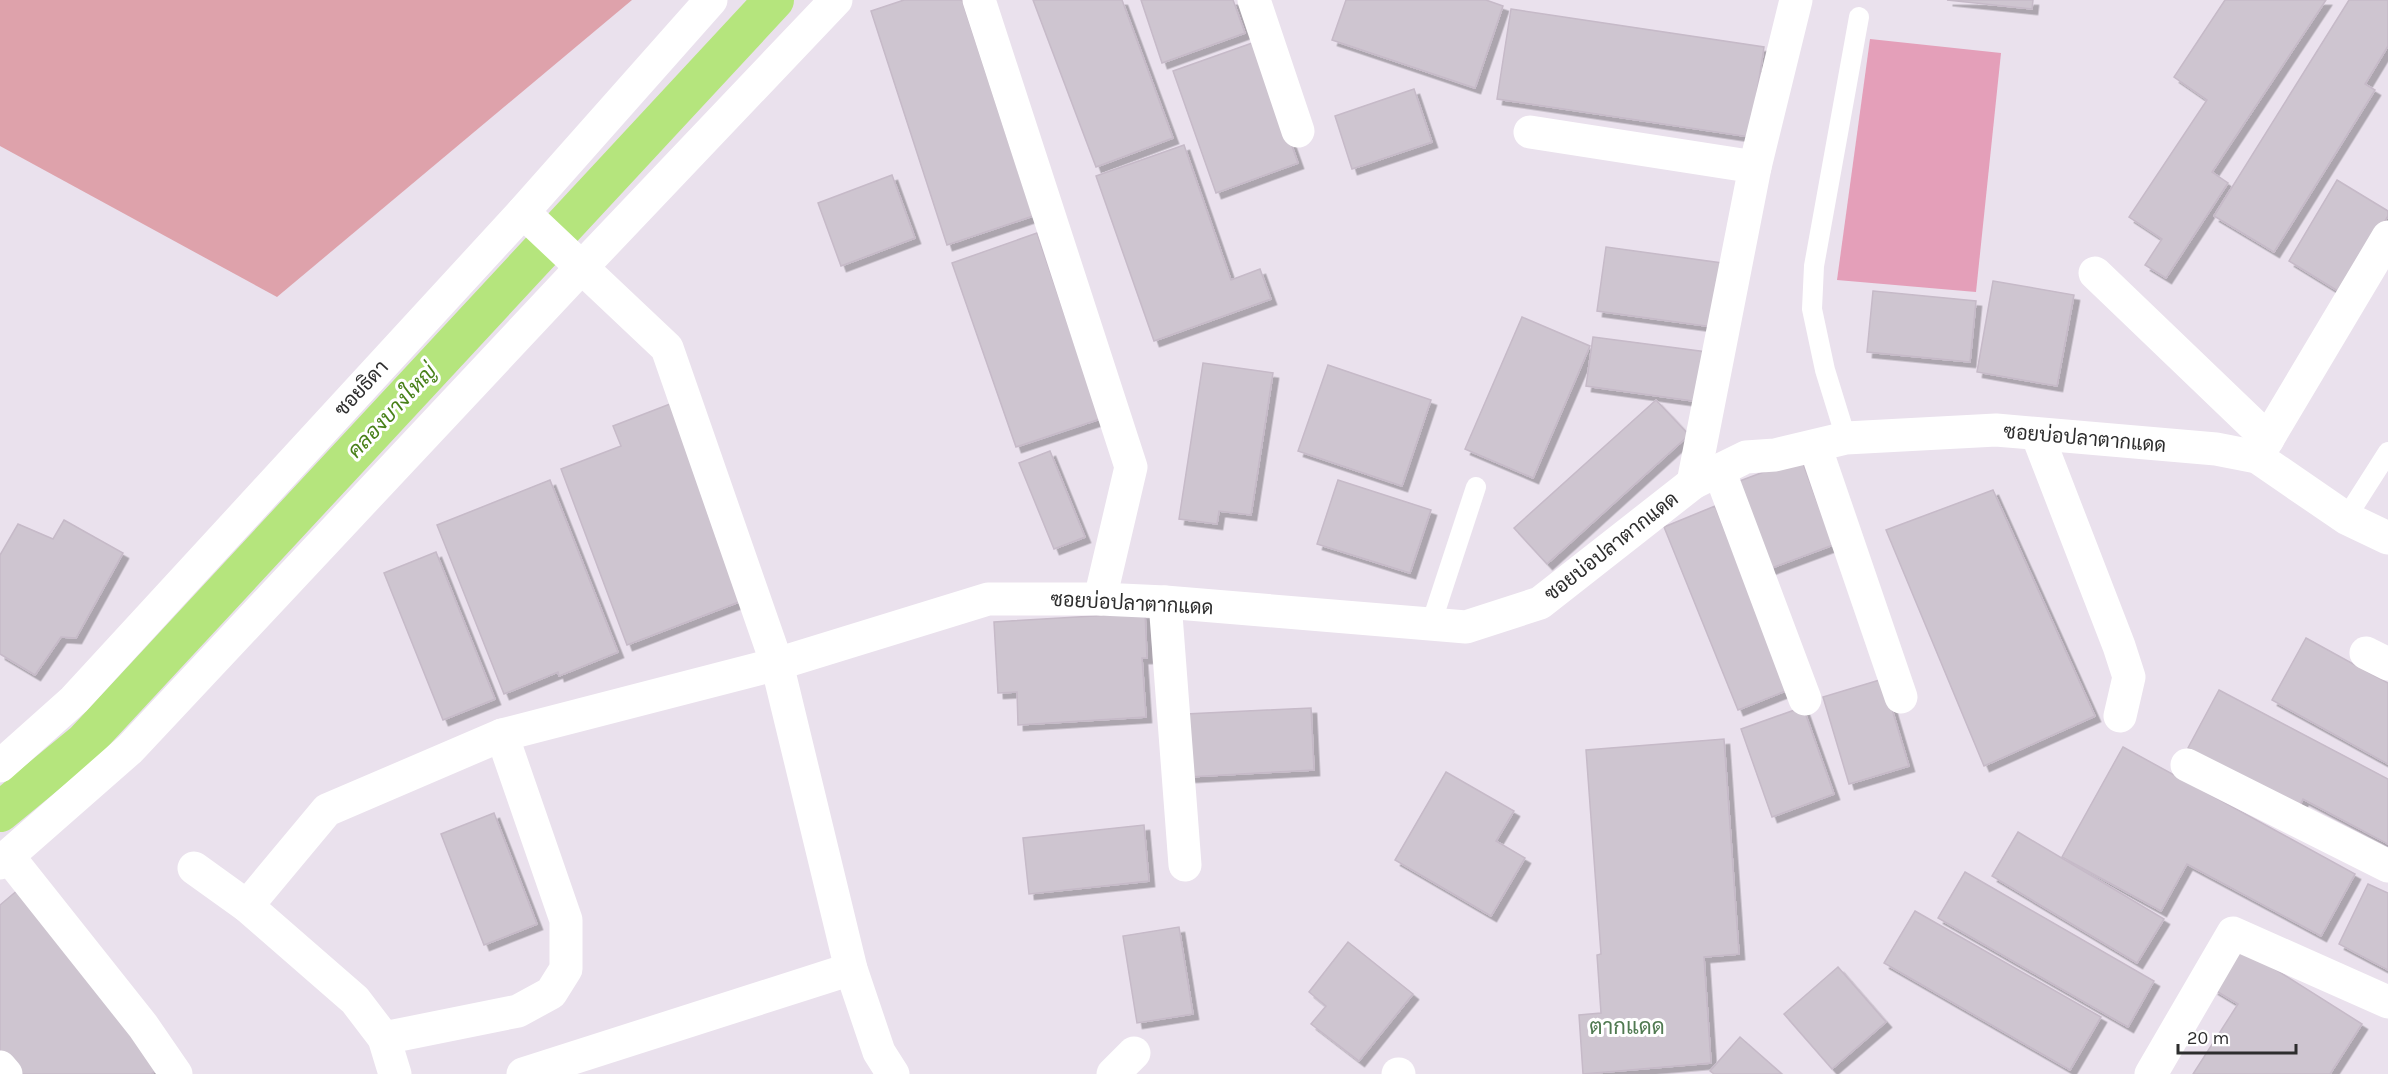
<svg xmlns="http://www.w3.org/2000/svg" width="2388" height="1074" font-family="Karla,Sarabun,sans-serif">
  <style>
    .green { fill: #dea2ab }
    .pitch { fill: #e49fb9 }
    .lines { fill: none; stroke-linecap: round; stroke-linejoin: round }
    .canal { stroke: #b5e57d; stroke-width: 40 }
    .building { fill: #cec5d0; stroke: #c6bac8; stroke-width: 1.5; filter: url(#shadow) }
    .service { stroke: #fff; stroke-width: 20 }
    .minor { stroke: #fff; stroke-width: 33 }
    .labels { text-anchor: middle; stroke-width: 6; stroke-linejoin: round; paint-order: stroke }
    .street-label { font-size: 20px; fill: #2d2d2d; stroke: #fff }
    .water-label { font-size: 21px; font-style: italic; fill: #488019; stroke: #fff }
    .quarter-label { font-size: 22px; fill: #507a51; stroke: #fff }
  </style>
  <defs>
    <filter id="shadow"><feDropShadow dx="5.5" dy="5.5" stdDeviation="0" flood-color="#0004"/></filter>
  </defs>
  <rect width="100%" height="100%" fill="#eae1ed"/>
  <path class="green" d="M0,0H632L277,297L0,146Z"/>
  <path class="pitch" d="M1870,39L2001,53L1976,292L1837,280Z"/>
  <g class="lines">
    <path class="canal" d="M0,812L84,743L774,0"/>
  </g>
  <g class="building">
    <path d="M904,0H962L1033,216L947,245L871,11Z"/>
    <path d="M1033,0H1122L1173,138L1096,167Z"/>
    <path d="M1141,0H1233L1245,33L1162,63Z"/>
    <path d="M1346,0H1486L1503,6L1475,88L1332,40Z"/>
    <path d="M1947,0H2033L2032,9Z"/>
    <path d="M2225,0H2326L2212,172L2228,183L2166,278L2145,265L2162,239L2129,217L2207,100L2174,77Z"/>
    <path d="M2349,0H2388V46L2365,84L2375,90L2274,252L2214,216Z"/>
    <path d="M1511,9L1764,47L1750,137L1497,99Z"/>
    <path d="M1255,42L1298,163L1216,193L1173,71Z"/>
    <path d="M1414,89L1432,142L1352,169L1335,116Z"/>
    <path d="M1184,145L1231,280L1260,269L1271,299L1154,341L1096,176Z"/>
    <path d="M892,175L915,238L841,266L818,203Z"/>
    <path d="M2337,180L2388,211V216L2341,293L2289,261Z"/>
    <path d="M1037,233L1100,419L1016,447L952,263Z"/>
    <path d="M1606,247L1722,263L1713,327L1597,311Z"/>
    <path d="M1993,281L2074,295L2057,386L1977,372Z"/>
    <path d="M1873,291L1976,301L1970,362L1867,352Z"/>
    <path d="M1522,317L1590,346L1533,478L1465,449Z"/>
    <path d="M1593,337L1707,352L1700,402L1586,386Z"/>
    <path d="M1203,363L1273,373L1251,515L1219,511L1217,524L1179,519Z"/>
    <path d="M1328,365L1431,400L1402,486L1298,451Z"/>
    <path d="M1656,400L1689,435L1547,564L1514,528Z"/>
    <path d="M670,404L744,600L627,645L561,469L621,446L613,426Z"/>
    <path d="M1050,451L1085,537L1054,549L1019,463Z"/>
    <path d="M1801,458L1833,545L1769,569L1737,482Z"/>
    <path d="M550,480L618,652L559,676L558,672L504,694L437,525Z"/>
    <path d="M1338,480L1431,510L1410,573L1317,544Z"/>
    <path d="M1993,490L2095,716L1984,766L1886,530Z"/>
    <path d="M1715,506L1788,690L1738,710L1664,527Z"/>
    <path d="M64,520L123,553L76,638L61,637L35,675L0,654V555L18,524L53,539Z"/>
    <path d="M436,552L495,699L443,720L384,573Z"/>
    <path d="M1145,613L1147,658H1142L1146,717L1018,725L1017,692L998,693L994,622Z"/>
    <path d="M2306,638L2388,683V764L2272,700Z"/>
    <path d="M1883,679L1909,766L1849,784L1823,697Z"/>
    <path d="M2219,690L2388,779V844L2303,799L2299,807L2188,748Z"/>
    <path d="M1803,707L1834,794L1772,817L1741,729Z"/>
    <path d="M1311,708L1314,770L1188,777L1186,714Z"/>
    <path d="M1724,739L1739,954L1704,957L1711,1063L1583,1074L1579,1015L1601,1013L1597,955L1601,954L1586,750Z"/>
    <path d="M2123,747L2355,874L2321,936L2187,864L2161,911L2062,857Z"/>
    <path d="M1446,772L1514,811L1496,841L1525,858L1491,916L1395,860Z"/>
    <path d="M494,813L537,924L484,945L441,834Z"/>
    <path d="M1144,825L1149,881L1029,894L1023,838Z"/>
    <path d="M2018,832L2164,919L2137,963L1992,876Z"/>
    <path d="M1965,872L2154,981L2128,1027L1938,918Z"/>
    <path d="M2368,884L2388,893V970L2339,944Z"/>
    <path d="M19,889L162,1066L151,1074H18L0,1052V905Z"/>
    <path d="M1915,911L2101,1017L2070,1070L1884,963Z"/>
    <path d="M1179,927L1193,1014L1137,1023L1123,936Z"/>
    <path d="M1348,942L1413,994L1359,1061L1311,1024L1326,1006L1309,992Z"/>
    <path d="M2240,947L2362,1024L2330,1074H2193L2238,1004L2213,989Z"/>
    <path d="M1838,967L1886,1022L1832,1069L1784,1014Z"/>
    <path d="M1740,1037L1782,1074H1714L1710,1071Z"/>
  </g>
  <g class="lines">
    <g class="service">
      <path d="M1846,438L1825,370L1812,309L1814,266L1859,17"/>
      <path d="M2346,518L2388,452"/>
      <path d="M1431,624L1476,487"/>
    </g>
    <g class="minor">
      <path d="M979,0L1131,467L1100,599"/>
      <path d="M1254,0L1298,131"/>
      <path d="M1530,132L1755,167"/>
      <path d="M523,212L667,348L777,664L851,969L879,1052L893,1074"/>
      <path d="M2095,273L2268,439"/>
      <path d="M2037,434L2119,646L2129,677L2120,716"/>
      <path d="M1815,446L1901,697"/>
      <path d="M2257,457L2388,237"/>
      <path d="M1719,470L1805,699"/>
      <path d="M1693,483L1755,167L1796,0"/>
      <path d="M1165,602L1185,865"/>
      <path d="M2366,653L2388,664"/>
      <path d="M2187,765L2388,866"/>
      <path d="M0,766L74,700L523,212L711,0"/>
      <path d="M8,856L143,1026L176,1074"/>
      <path d="M0,863L130,749L582,267L836,0"/>
      <path d="M194,868L247,906L355,1000L384,1038L395,1074"/>
      <path d="M247,906L327,810L502,735L777,664L988,599H1100L1165,602L1466,627L1540,603L1693,483L1746,457L1775,455L1846,438L1996,430L2216,449L2257,457L2346,518L2388,538"/>
      <path d="M384,1038L518,1011L551,993L566,969V920L502,735"/>
      <path d="M0,1067L6,1074"/>
      <path d="M523,1074L851,969"/>
      <path d="M1113,1074L1134,1053"/>
      <path d="M1398,1074H1399"/>
      <path d="M2151,1074L2233,933L2388,1002"/>
    </g>
  </g>
  <g class="labels">
    <g class="street-label">
      <text transform="translate(361 388) rotate(-47)" y="7">ซอยธิดา</text>
      <text transform="translate(2085 438) rotate(5)" y="7">ซอยบ่อปลาตากแดด</text>
      <text transform="translate(1611 546) rotate(-38)" y="7">ซอยบ่อปลาตากแดด</text>
      <text transform="translate(1132 603) rotate(3)" y="7">ซอยบ่อปลาตากแดด</text>
    </g>
    <g class="water-label">
      <text transform="translate(392 411) rotate(-47)" y="7">คลองบางใหญ่</text>
    </g>
    <g class="quarter-label">
      <text x="1627" y="1034">ตากแดด</text>
    </g>
  </g>
  <path d="M2178 1044v9h118v-9" fill="none" stroke="#2d2d2d" stroke-width="3"/>
  <text x="2187" y="1044" font-size="18" fill="#2d2d2d" stroke="#ffffff" stroke-width="4.5" paint-order="stroke">20 m</text>
</svg>
